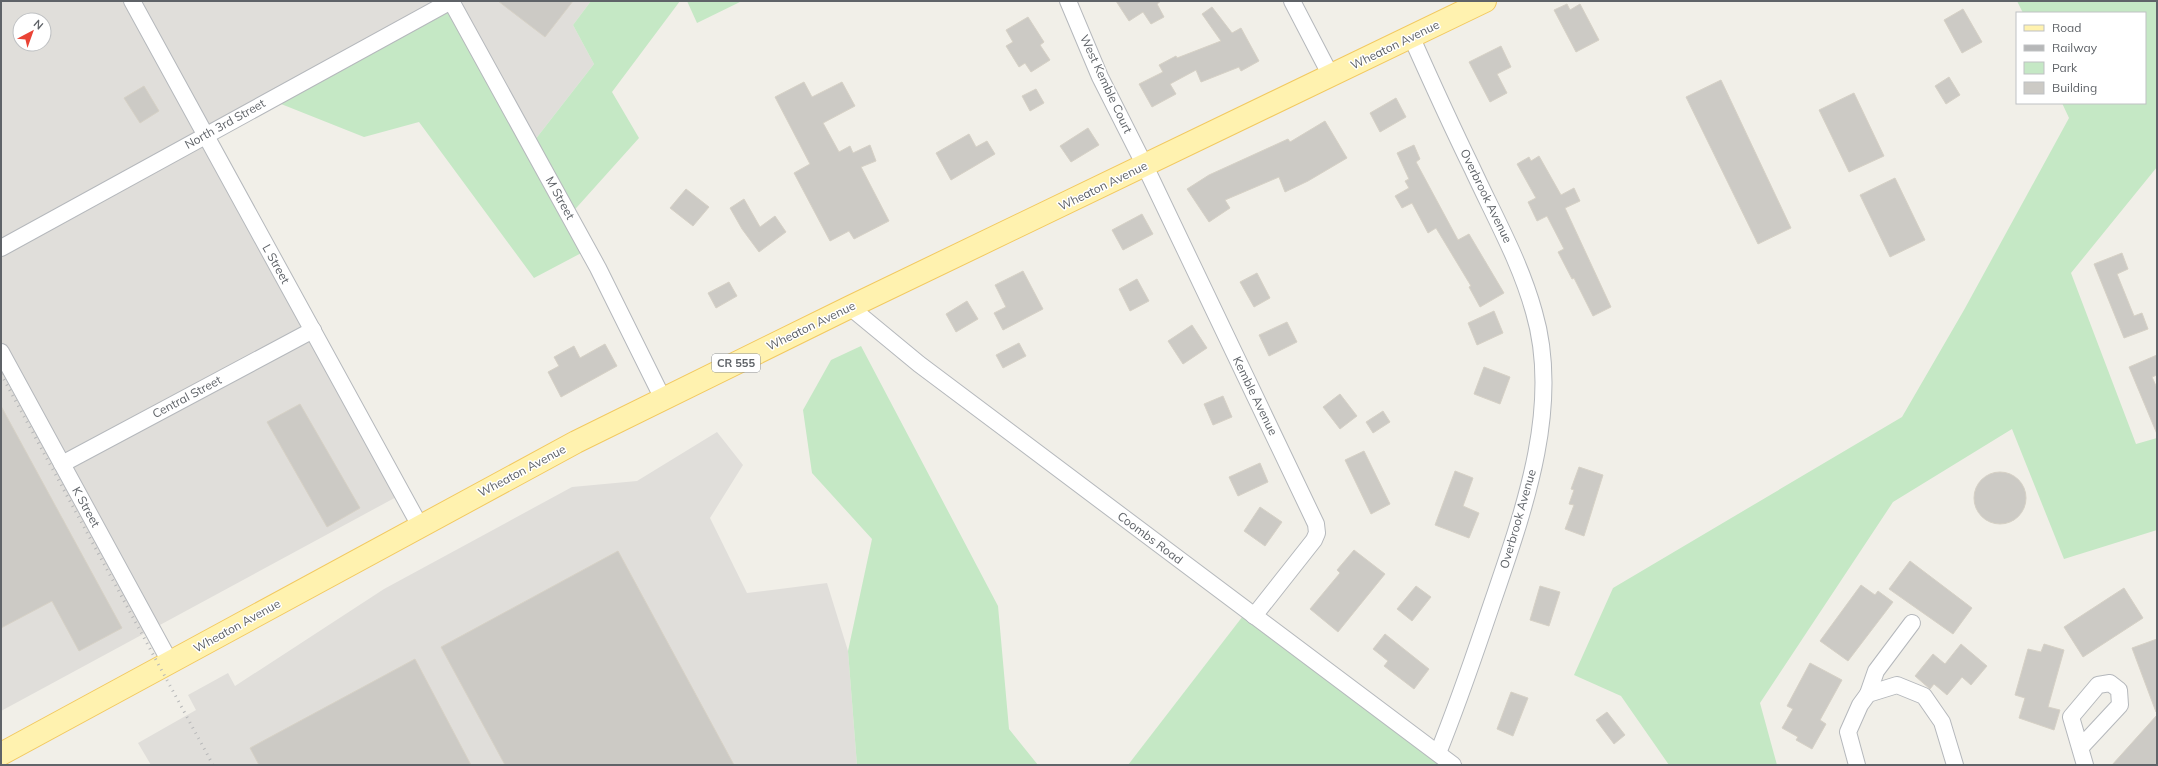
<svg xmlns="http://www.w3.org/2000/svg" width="2158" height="766" font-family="Mulish,sans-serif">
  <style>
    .industrial { fill: #e0deda; fill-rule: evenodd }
    .green { fill: #c5e8c5 }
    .building { fill: #cccac5; stroke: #d6d1c6 }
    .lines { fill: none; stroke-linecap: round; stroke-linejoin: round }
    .street-casing { stroke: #b5b8bc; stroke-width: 18 }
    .primary-casing { stroke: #f2c960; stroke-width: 24 }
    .street { stroke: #fff; stroke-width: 16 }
    .primary { stroke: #fff2af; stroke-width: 22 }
    .rail { stroke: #b6b7b8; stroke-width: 3; stroke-dasharray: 1 5; stroke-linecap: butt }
    .labels { text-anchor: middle; stroke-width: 3; stroke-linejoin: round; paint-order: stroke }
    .shield { fill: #fff; stroke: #8f9295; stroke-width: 1 }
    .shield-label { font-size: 11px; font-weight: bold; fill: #5f6368 }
    .street-label { font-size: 12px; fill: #5f6368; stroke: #fff }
  </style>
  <rect width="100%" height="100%" fill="#f1efe8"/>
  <g class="industrial">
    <path d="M1,1H591L573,25L594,64L531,145L457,8L208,137L400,495L1,711ZM20,20H44V44H20Z"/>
    <path d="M717,432L743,465L710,518L747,593L827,583L848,651L857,765H151L138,743L196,710L188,695L228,673L235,686L384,589L572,487L637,481Z"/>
  </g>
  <g class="green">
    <path d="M591,1H680L612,92L639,138L569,216L587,250L534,278L419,122L364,137L276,102L457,8L531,145L594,64L573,25Z"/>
    <path d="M687,1H742L697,23Z"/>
    <path d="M2017,1H2157V167L2071,273L2136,444L2157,438V530L2064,559L2012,429L1893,502L1760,703L1777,765H1669L1621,696L1574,675L1613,588L1902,417L1964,310L2069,118L2062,103H2145V13H2023Z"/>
    <path d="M861,346L998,606L1009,729L1038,765H857L848,651L872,539L812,473L803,410L831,360Z"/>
    <path d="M1246,612L1441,756L1437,765H1128Z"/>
  </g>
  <g class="building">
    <path d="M498,1H573L545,37Z"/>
    <path d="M1116,1H1161L1157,4L1164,17L1151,24L1143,12L1129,21Z"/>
    <path d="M1567,4L1570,10L1580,4L1599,40L1576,52L1554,10Z"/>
    <path d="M1212,7L1232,33L1241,28L1259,61L1241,71L1239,67L1201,82L1196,70L1170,84L1176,94L1152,107L1139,84L1163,72L1159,65L1176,56L1177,58L1221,41L1202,14Z"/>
    <path d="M1963,9L1982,42L1962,53L1944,20Z"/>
    <path d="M1028,17L1044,42L1040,45L1050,60L1031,72L1025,63L1019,67L1006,46L1013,42L1006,30Z"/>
    <path d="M1501,46L1511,67L1497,74L1507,93L1490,102L1469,62Z"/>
    <path d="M1949,77L1960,95L1946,104L1935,86Z"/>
    <path d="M1721,80L1791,228L1758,244L1686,97Z"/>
    <path d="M804,82L812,97L842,82L855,106L823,123L839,152L850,146L853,153L870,145L876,161L861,167L889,221L854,239L849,231L830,241L794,173L810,164L775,97Z"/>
    <path d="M144,86L159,111L140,123L124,98Z"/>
    <path d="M1036,89L1044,103L1030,111L1022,96Z"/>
    <path d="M1854,93L1884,156L1849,172L1819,110Z"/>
    <path d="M1396,98L1406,117L1380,132L1370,113Z"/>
    <path d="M1325,121L1347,158L1308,181L1285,192L1279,177L1225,200L1230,208L1209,222L1187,189L1209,175L1288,139L1290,142Z"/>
    <path d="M1088,128L1099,145L1071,162L1060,146Z"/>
    <path d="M969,134L976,147L987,141L995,154L951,180L936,153Z"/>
    <path d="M1414,145L1420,159L1416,162L1458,240L1469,234L1504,293L1480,307L1469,287L1471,286L1436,228L1428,233L1412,203L1402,208L1395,196L1409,188L1405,181L1409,179L1397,153Z"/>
    <path d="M1539,156L1561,195L1574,188L1580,201L1565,208L1611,307L1593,316L1574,278L1572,279L1558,252L1564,249L1547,216L1537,221L1528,202L1536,198L1517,164L1529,157L1531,161Z"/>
    <path d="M1895,178L1925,240L1890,257L1860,195Z"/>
    <path d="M686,189L709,207L693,226L670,208Z"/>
    <path d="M744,199L760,227L775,216L786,232L759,252L742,229L730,208Z"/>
    <path d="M1142,214L1153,234L1123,250L1112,230Z"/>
    <path d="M2122,253L2128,269L2117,274L2134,316L2142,313L2148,329L2124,338L2094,264Z"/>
    <path d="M1023,271L1043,309L1003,330L994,313L1006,307L995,285Z"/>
    <path d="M1257,273L1270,298L1254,307L1240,282Z"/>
    <path d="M1137,279L1149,301L1130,311L1119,289Z"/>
    <path d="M729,282L737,296L716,308L708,293Z"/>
    <path d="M967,301L978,319L956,332L946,314Z"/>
    <path d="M1494,311L1503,333L1477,345L1468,323Z"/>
    <path d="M1287,322L1297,342L1269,356L1259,335Z"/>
    <path d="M1192,325L1207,348L1183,364L1168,341Z"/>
    <path d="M1019,343L1026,356L1003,368L996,355Z"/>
    <path d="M605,344L617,366L561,397L548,372L559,366L554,357L574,346L580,358Z"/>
    <path d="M2157,355V375L2152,377L2157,388V434L2129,367Z"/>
    <path d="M1484,367L1510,377L1500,404L1474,394Z"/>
    <path d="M1340,394L1357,416L1340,429L1323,407Z"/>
    <path d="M1223,396L1232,417L1213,425L1204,404Z"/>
    <path d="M300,404L360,508L327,527L267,422Z"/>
    <path d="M1,406L122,628L79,651L52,601L1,628Z"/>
    <path d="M1383,411L1390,422L1373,433L1366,422Z"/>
    <path d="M1364,451L1390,504L1371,514L1345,460Z"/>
    <path d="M1260,463L1268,482L1238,496L1229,477Z"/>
    <path d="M1579,467L1603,475L1584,536L1565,529L1574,505L1569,504L1574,490L1571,489Z"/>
    <path d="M1455,471L1473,478L1463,506L1479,513L1469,538L1435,525Z"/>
    <circle cx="2000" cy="498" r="26"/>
    <path d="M1260,507L1282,522L1265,546L1244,531Z"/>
    <path d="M1354,550L1385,574L1338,632L1310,609L1340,573L1337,570Z"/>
    <path d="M618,551L734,765H505L441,647Z"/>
    <path d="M1910,561L1972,608L1953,634L1889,589Z"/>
    <path d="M1861,585L1875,595L1878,591L1893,602L1848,661L1820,641Z"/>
    <path d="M1416,586L1431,597L1412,621L1397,609Z"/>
    <path d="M1540,586L1560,592L1549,626L1530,620Z"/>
    <path d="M2124,588L2143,618L2083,657L2064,627Z"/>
    <path d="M1385,634L1429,669L1414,689L1384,666L1388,661L1373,649Z"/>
    <path d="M2157,639V711L2156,712L2132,648Z"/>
    <path d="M1961,644L1987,666L1971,685L1962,677L1947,695L1934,684L1930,689L1915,676L1933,654L1945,664Z"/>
    <path d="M2044,644L2064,650L2048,707L2060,710L2054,730L2019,718L2025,698L2015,695L2028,649L2041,652Z"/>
    <path d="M415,659L471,765H259L250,748Z"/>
    <path d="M1810,663L1842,680L1820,720L1826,724L1812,749L1796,740L1798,737L1782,728L1793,709L1787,706Z"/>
    <path d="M1511,692L1528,698L1513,736L1497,729Z"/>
    <path d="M1607,712L1625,735L1614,744L1596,720Z"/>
    <path d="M2157,715V765H2112Z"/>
  </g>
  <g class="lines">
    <g class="street-casing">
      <g id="street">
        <path d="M132,1L420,526"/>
        <path d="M451,1L598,268L663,399"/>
        <path d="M1068,1L1100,77L1145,166L1316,524L1317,533L1314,540L1254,616"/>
        <path d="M1292,1L1331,76"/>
        <path d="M1411,36C1431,81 1451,125 1472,168C1494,216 1520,261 1534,312C1564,414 1517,528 1485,624C1470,668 1455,711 1438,753"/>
        <path d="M1,248L451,1"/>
        <path d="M850,307L919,364L1453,765"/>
        <path d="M1,352L170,662"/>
        <path d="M62,464L313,330"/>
        <path d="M1868,694L1876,671L1912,623"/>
        <path d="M2080,748L2120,705L2119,690L2110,683L2098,685L2071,717L2085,765"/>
        <path d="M1857,765L1848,732L1860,705L1868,694L1897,685L1924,696L1942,722L1955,765"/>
      </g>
    </g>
    <g class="primary-casing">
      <path id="primary" d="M1,754L576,442L850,307L1485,1"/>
    </g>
    <use href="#street" class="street"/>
    <use href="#primary" class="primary"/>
    <path class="rail" d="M1,374L213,765"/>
  </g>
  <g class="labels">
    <rect class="shield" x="712" y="354" width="48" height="18" rx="3"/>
    <g class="shield-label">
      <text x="736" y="367">CR 555</text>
    </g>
    <g class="street-label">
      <text transform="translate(1395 45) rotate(-26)" y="4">Wheaton Avenue</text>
      <text transform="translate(1106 84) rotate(65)" y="4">West Kemble Court</text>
      <text transform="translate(225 124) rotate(-29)" y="4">North 3rd Street</text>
      <text transform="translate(1103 186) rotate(-26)" y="4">Wheaton Avenue</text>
      <text transform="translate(1486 196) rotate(64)" y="4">Overbrook Avenue</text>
      <text transform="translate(560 198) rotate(61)" y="4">M Street</text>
      <text transform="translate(276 264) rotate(61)" y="4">L Street</text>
      <text transform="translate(811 326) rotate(-26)" y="4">Wheaton Avenue</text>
      <text transform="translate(1255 396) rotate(64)" y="4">Kemble Avenue</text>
      <text transform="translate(187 397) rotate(-28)" y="4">Central Street</text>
      <text transform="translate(522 471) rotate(-28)" y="4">Wheaton Avenue</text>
      <text transform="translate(86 507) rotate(61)" y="4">K Street</text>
      <text transform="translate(1518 519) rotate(-74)" y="4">Overbrook Avenue</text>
      <text transform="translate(1150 538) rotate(37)" y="4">Coombs Road</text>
      <text transform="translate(237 626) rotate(-29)" y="4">Wheaton Avenue</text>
    </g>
  </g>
  <rect width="2158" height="766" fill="none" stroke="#5f6368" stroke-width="4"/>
  <rect x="2016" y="12" width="130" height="92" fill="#ffffff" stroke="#bfc1c3"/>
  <rect x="2024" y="25" width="20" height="6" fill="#fff2af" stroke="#bfc1c3"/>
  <text x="2052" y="32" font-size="12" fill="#5f6368">Road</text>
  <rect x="2024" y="45" width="20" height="6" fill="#b6b7b8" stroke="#bfc1c3"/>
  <text x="2052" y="52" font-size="12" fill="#5f6368">Railway</text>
  <rect x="2024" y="62" width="20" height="12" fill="#c5e8c5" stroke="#bfc1c3"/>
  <text x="2052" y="72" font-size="12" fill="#5f6368">Park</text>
  <rect x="2024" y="82" width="20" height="12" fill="#cccac5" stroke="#bfc1c3"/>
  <text x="2052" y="92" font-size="12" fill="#5f6368">Building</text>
  <g transform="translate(32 32) rotate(41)"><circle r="19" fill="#ffffff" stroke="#bfc1c3"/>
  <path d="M0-3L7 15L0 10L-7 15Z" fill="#ea4335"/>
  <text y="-6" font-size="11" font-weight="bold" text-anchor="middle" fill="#5f6368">N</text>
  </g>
</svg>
